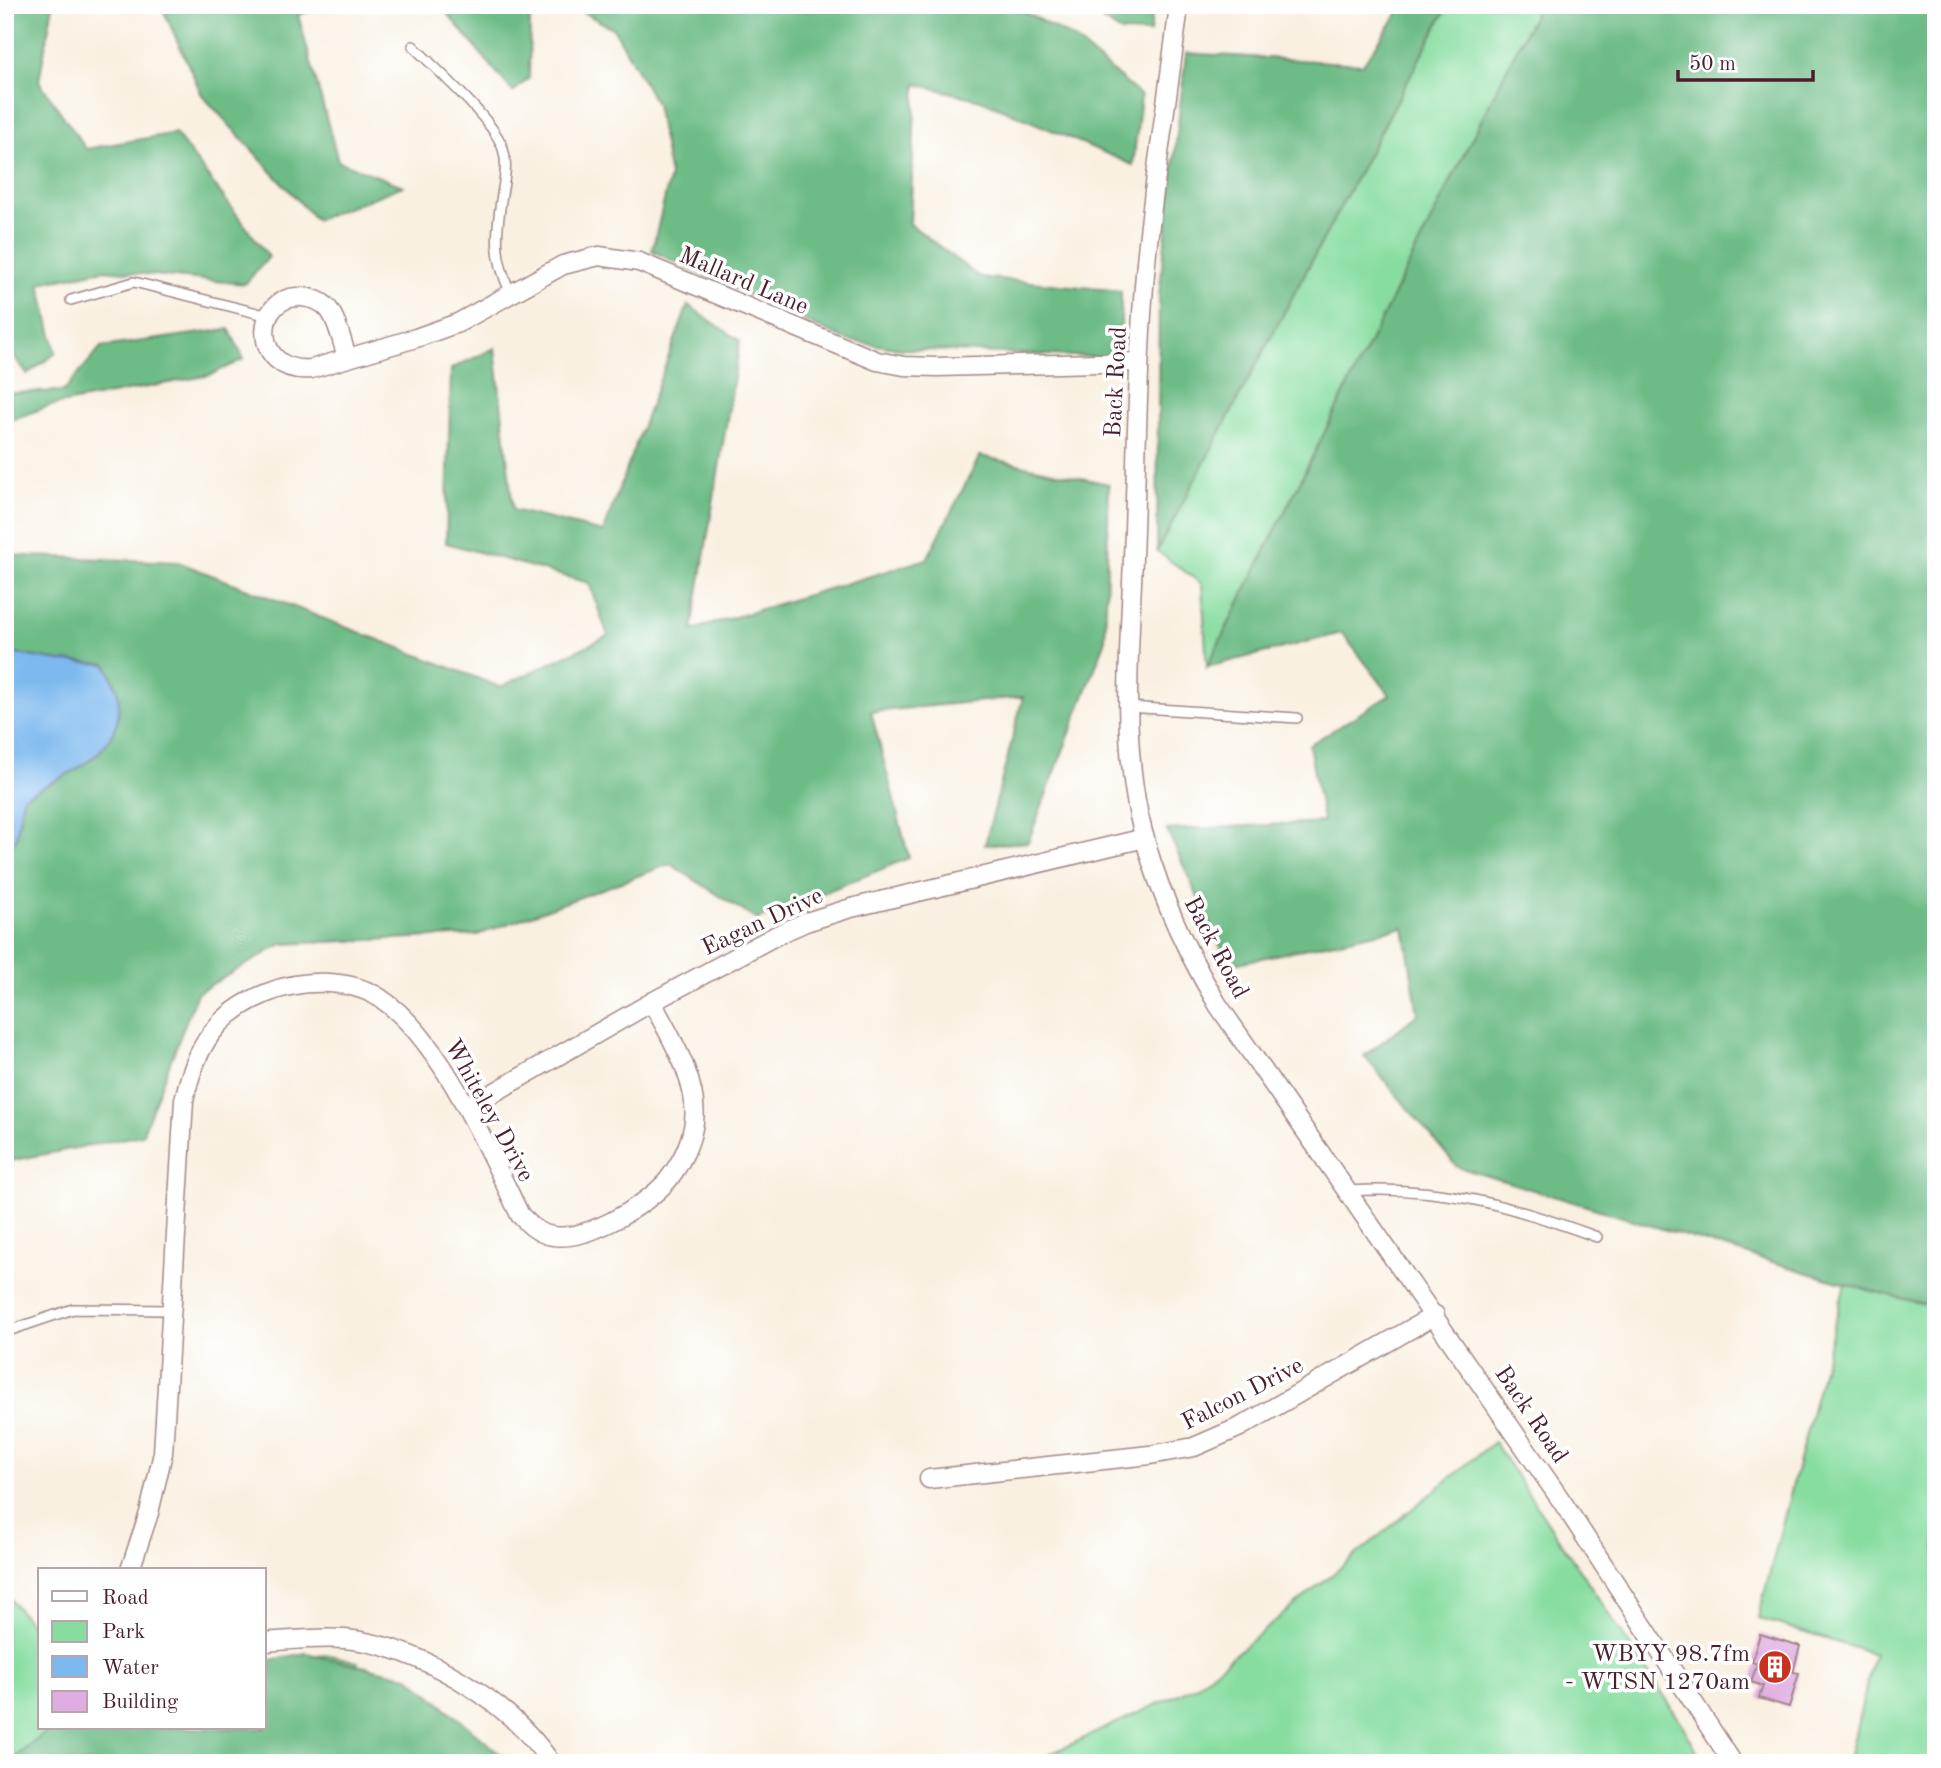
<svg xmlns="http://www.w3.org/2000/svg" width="1941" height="1768" font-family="'Old Standard TT',serif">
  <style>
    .green { fill: #87dda0; stroke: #687e66; stroke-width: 2 }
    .forest { fill: #6dbc86; stroke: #5c6e58; stroke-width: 2 }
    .water { fill: #7db9ef; stroke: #646c8d; stroke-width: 2 }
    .building { fill: #e0ade2 }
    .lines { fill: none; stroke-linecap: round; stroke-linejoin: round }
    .lane-casing { stroke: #a28886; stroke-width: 12 }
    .street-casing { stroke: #a28886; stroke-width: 21 }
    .lane { stroke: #fff; stroke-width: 9 }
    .street { stroke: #fff; stroke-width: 18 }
    .labels { text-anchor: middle; stroke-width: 7; stroke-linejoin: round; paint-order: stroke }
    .street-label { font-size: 24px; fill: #4a1f2b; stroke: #fff }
    .poi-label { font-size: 24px; fill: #4a1f2b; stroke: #fff; text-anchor: end }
  </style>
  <rect width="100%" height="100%" fill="#fff"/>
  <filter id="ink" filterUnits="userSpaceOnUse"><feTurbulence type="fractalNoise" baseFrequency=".0143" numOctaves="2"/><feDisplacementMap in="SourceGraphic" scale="14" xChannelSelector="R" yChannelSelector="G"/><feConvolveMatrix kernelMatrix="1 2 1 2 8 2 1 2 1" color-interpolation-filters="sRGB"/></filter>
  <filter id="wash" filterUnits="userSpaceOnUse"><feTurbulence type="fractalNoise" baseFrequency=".00686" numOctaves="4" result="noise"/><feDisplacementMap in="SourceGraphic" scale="28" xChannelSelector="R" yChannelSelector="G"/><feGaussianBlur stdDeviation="1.57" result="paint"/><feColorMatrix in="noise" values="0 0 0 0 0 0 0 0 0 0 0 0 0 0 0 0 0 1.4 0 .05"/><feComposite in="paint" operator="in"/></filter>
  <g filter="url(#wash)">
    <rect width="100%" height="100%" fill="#f9f0e1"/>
    <g class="green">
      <path d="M1448,5H1539L1207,667L1202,584L1157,551Z"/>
      <path d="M1845,1284L1936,1307V1763H1848L1874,1654L1758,1618Z"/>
      <path d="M1494,1442L1681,1722L1703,1763H1031L1196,1686Z"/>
      <path d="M5,1589L13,1603L40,1635V1728H264V1661L326,1654L358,1662L279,1737L290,1763H5Z"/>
    </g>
    <g class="forest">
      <path d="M5,5H53L39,81L86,149L175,133L269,257L245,284L104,270L40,283L56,353L27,374L5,344Z"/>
      <path d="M161,5H327L298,15L338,161L403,186L316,220L202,95Z"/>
      <path d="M440,5H530L529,78L513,92Z"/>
      <path d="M570,5H777L794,11L913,5H1012L1073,38L1141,96L1133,165L981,100L916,84L910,224L979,277L1121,291V358L901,349L846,340L652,251L670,176L656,104L614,29Z"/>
      <path d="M1080,5H1153L1150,33L1121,32Z"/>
      <path d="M1404,5H1448L1157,551L1159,296L1186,53L1363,64Z"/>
      <path d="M1539,5H1936V1307L1845,1284L1457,1167L1364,1056L1418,1014L1404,927L1229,965L1167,830L1323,822L1309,745L1390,695L1342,633L1207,667Z"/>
      <path d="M688,305L740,341L692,630L927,559L980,456L1109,484L1105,642L1028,842L985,845L1023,697L871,712L909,858L757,920L670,864L477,935L282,944L197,993L142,1135L5,1162V849L16,839L23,797C65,775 128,754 118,694C116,685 110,673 106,664L60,661L5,652V555L178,562L500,687L608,636L589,583L446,543L451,369L495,348L513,510L603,532Z"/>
      <path d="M229,329L244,359L210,375L49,406L5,422V393L64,391L101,347Z"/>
      <path d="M306,1653L409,1677L511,1763H8L51,1728H264V1661Z"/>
    </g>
    <path class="water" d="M5,652L60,661L106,664C110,673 116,685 118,694C127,755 66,774 23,797L16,839L5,849Z"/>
    <g id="blocks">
      <path class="building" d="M1760,1634L1800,1646L1793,1672L1799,1673L1789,1707L1759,1698L1763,1686L1751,1682L1757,1664L1752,1662Z"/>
    </g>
  </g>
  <g filter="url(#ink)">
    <use href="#blocks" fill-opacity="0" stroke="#a28886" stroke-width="2"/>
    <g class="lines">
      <g class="lane-casing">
        <g id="lane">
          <path d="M413,46C436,69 491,118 502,146C508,162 505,177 502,194C496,233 493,257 511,293"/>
          <path d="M71,300L134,282L269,316"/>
          <path d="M1128,707L1297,718"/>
          <path d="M1349,1191C1441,1185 1512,1206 1597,1237"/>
          <path d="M5,1332L73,1309L171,1310"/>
        </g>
      </g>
      <g class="street-casing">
        <g id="street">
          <path d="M1179,5C1169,91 1154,176 1146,262C1137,360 1137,459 1133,558C1130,644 1121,731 1139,816C1154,883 1183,946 1218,1005L1563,1503L1733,1763"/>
          <path d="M347,357C342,343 339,324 330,311C324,302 313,298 302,297C252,294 251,375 311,369L416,338L458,323L563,265L599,256L639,262L877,361L904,366L937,367L1139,362"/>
          <path d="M467,1108L652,1002L779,934L806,922L851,908L1145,838"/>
          <path d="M929,1479L1150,1455L1194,1447L1240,1427L1435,1315"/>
          <path d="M130,1570L149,1513L163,1453L184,1100C196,1047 215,1014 267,993C300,979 349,978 380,998C441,1038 488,1150 520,1215C528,1223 534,1230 545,1234C580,1247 646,1206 668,1180C681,1163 691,1144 694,1122C699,1081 670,1037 652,1002"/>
          <path d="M264,1642C291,1640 318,1637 345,1639C419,1646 510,1701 551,1763"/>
        </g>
      </g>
      <use href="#lane" class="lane"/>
      <use href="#street" class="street"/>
    </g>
  </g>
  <defs>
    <g id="building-disc" transform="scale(1.75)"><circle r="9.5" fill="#c8321e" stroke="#fff"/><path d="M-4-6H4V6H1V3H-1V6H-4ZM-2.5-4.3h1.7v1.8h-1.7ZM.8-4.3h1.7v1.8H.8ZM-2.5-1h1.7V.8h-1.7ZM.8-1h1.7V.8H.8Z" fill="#fff"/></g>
  </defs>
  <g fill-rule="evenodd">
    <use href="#building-disc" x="1775" y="1667"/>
  </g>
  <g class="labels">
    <g class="street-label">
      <text transform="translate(744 280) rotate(23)" y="8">Mallard Lane</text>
      <text transform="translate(1115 382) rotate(-87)" y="8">Back Road</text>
      <text transform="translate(762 921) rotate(-25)" y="8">Eagan Drive</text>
      <text transform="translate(1217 947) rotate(62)" y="8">Back Road</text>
      <text transform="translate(490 1110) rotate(61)" y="8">Whiteley Drive</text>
      <text transform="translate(1242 1393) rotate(-27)" y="8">Falcon Drive</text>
      <text transform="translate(1532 1414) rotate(56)" y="8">Back Road</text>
    </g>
    <g class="poi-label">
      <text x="1750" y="1661">WBYY 98.7fm<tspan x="1750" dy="28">- WTSN 1270am</tspan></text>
    </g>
  </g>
  <rect width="1941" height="1768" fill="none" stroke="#fff" stroke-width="28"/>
  <rect x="38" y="1568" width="228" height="161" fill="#ffffff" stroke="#b7a5aa" stroke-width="2"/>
  <rect x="52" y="1591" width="35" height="10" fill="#ffffff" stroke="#b7a5aa" stroke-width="2"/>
  <text x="102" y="1604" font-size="21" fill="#4a1f2b">Road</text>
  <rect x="52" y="1621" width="35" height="21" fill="#87dda0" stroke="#b7a5aa" stroke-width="2"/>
  <text x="102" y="1638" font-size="21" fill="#4a1f2b">Park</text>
  <rect x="52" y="1656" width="35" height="21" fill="#7db9ef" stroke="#b7a5aa" stroke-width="2"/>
  <text x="102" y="1674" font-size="21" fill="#4a1f2b">Water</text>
  <rect x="52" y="1691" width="35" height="21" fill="#e0ade2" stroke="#b7a5aa" stroke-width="2"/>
  <text x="102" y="1708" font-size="21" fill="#4a1f2b">Building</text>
  <path d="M1678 70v10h135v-10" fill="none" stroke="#4a1f2b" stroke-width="3.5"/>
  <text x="1689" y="70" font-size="21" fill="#4a1f2b" stroke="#ffffff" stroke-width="5" paint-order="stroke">50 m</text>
</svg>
